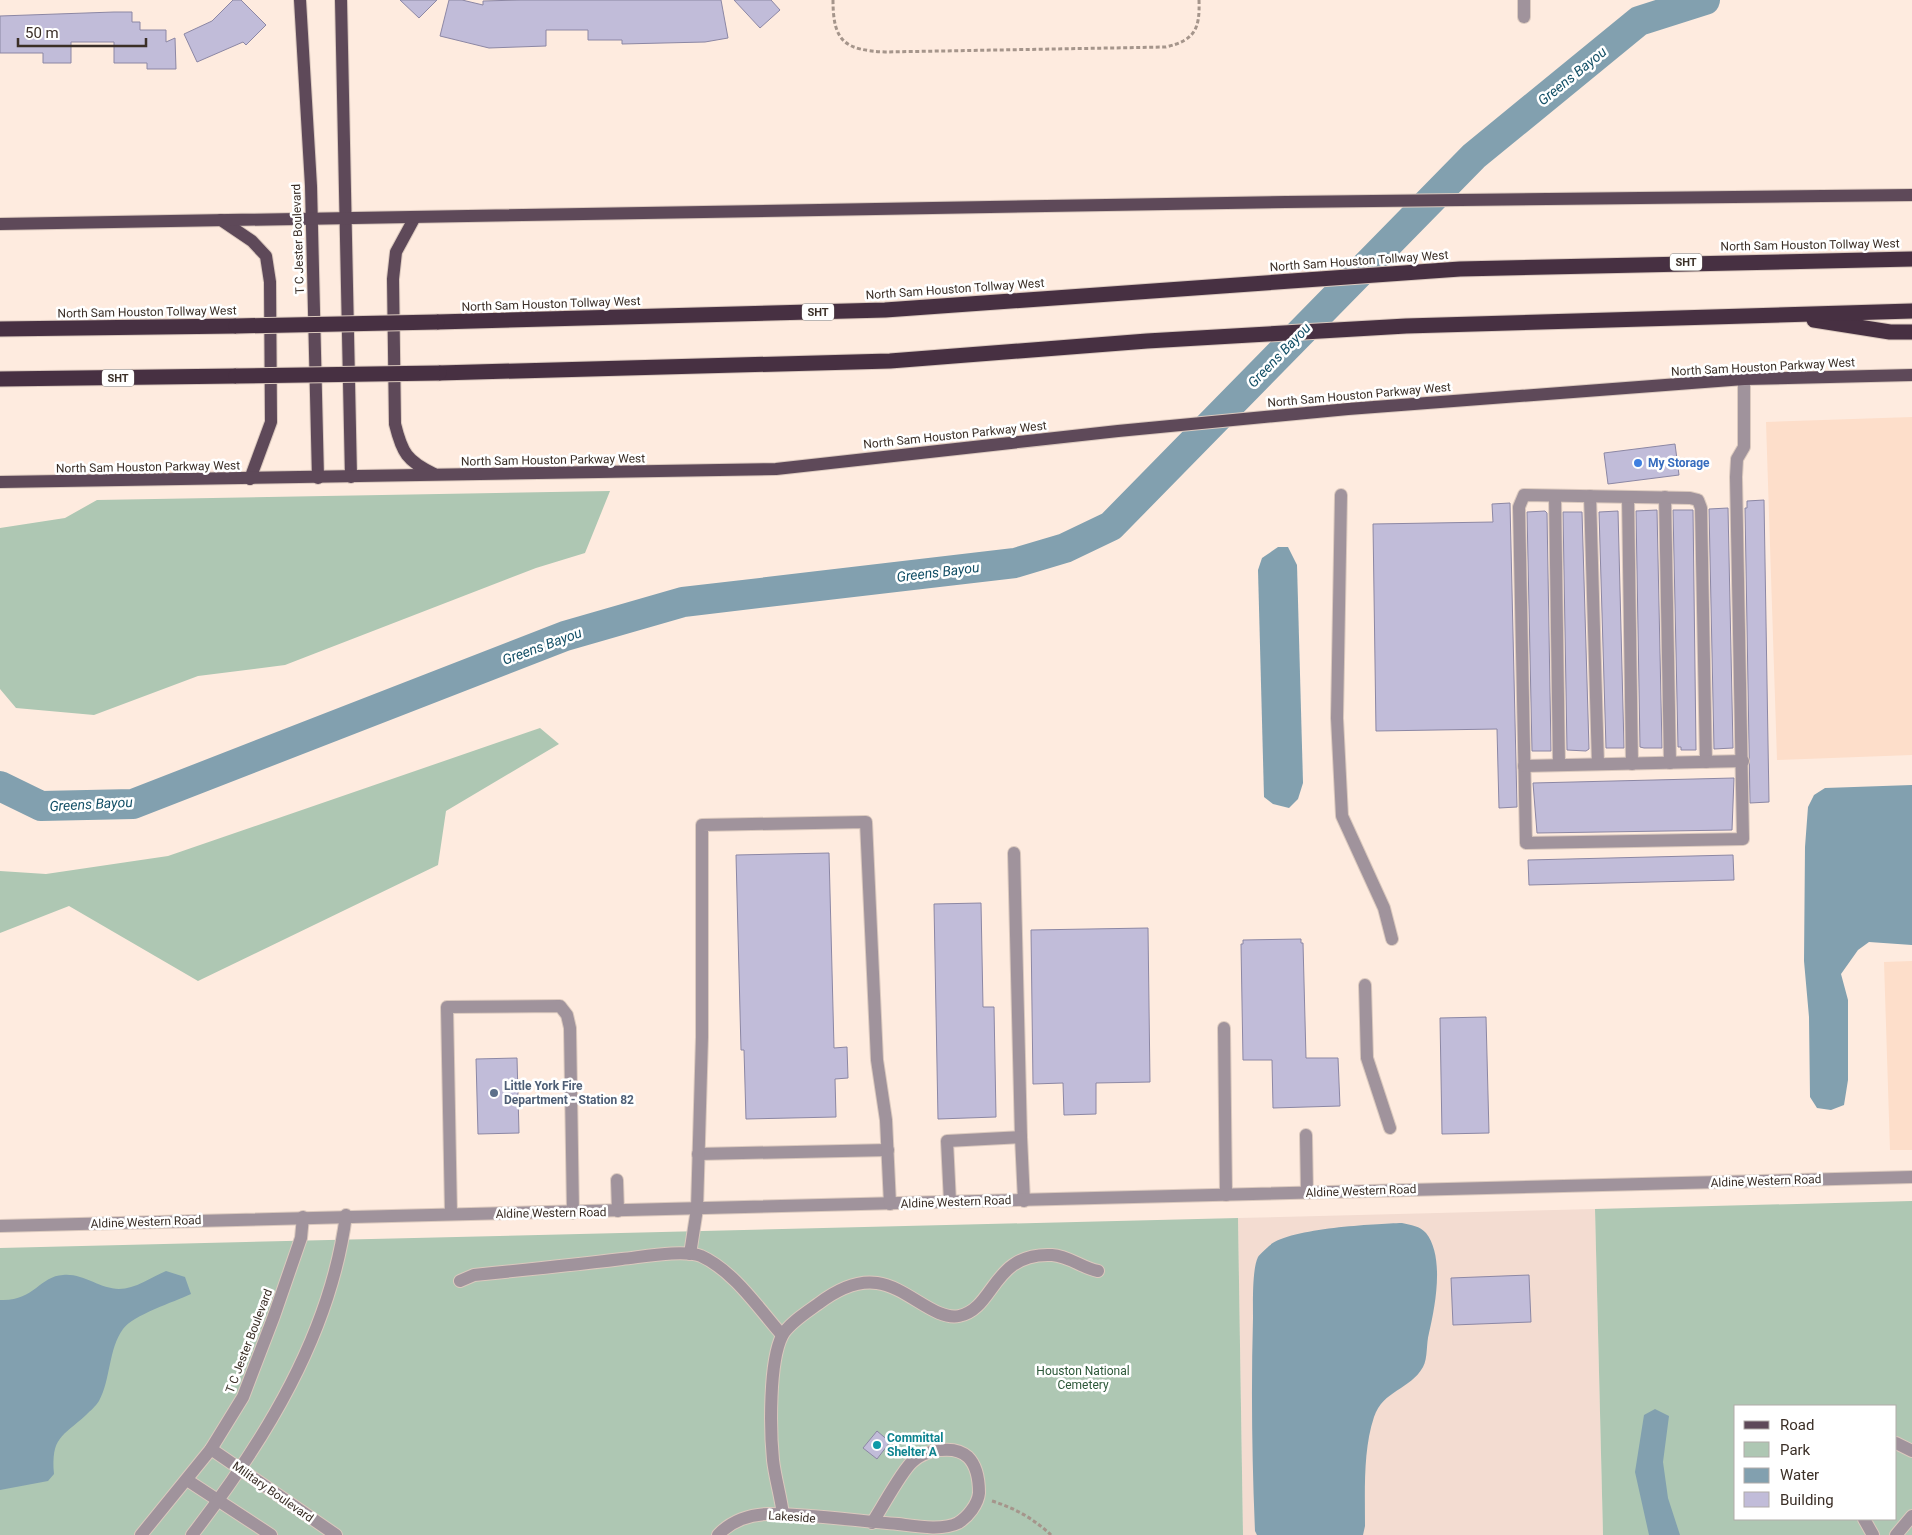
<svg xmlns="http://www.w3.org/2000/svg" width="1912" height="1535" font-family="Roboto,sans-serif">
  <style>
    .commercial { fill: #f3dcd1 }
    .built { fill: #fddeca }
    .green { fill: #aec7b3; fill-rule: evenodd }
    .water { fill: #82a0af }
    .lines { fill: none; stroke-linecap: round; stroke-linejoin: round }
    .river { stroke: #82a0af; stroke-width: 30 }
    .building { fill: #c1bcd9; stroke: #8c87a4 }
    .minor-casing { stroke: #dbc9be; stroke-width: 14 }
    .major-casing { stroke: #dbc9be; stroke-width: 14 }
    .highway-casing { stroke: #dbc9be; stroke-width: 17 }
    .path { stroke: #a5958b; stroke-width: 3; stroke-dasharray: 4 2.5; stroke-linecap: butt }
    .minor { stroke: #a0939c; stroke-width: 12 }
    .major { stroke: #5e4959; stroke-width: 12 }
    .highway { stroke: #473042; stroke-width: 15 }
    .highway-bridge-casing { stroke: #dbc9be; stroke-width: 17; stroke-linecap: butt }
    .highway-bridge { stroke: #473042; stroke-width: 15 }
    .shop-dot { fill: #3f7fe0; stroke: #fff; stroke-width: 2 }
    .service-dot { fill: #5c6f8a; stroke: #fff; stroke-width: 2 }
    .culture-dot { fill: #0f9aa8; stroke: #fff; stroke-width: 2 }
    .labels { text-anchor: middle; stroke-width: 5; stroke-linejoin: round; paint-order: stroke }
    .shield { fill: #fff; stroke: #766d68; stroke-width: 1 }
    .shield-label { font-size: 11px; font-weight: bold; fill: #3b2f27 }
    .street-label { font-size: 12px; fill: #3b2f27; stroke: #fff }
    .shop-label { font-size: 12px; font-weight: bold; fill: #366cbe; stroke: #fff; text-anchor: start }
    .service-label { font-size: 12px; font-weight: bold; fill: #4e5e75; stroke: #fff; text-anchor: start }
    .park-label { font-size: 12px; fill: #2c5738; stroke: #fff }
    .culture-label { font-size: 12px; font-weight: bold; fill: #0d838f; stroke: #fff; text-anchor: start }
    .water-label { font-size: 14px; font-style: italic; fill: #145067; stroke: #fff }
  </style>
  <rect width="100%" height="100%" fill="#feebdf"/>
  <path class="commercial" d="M1595,1209L1603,1535H1243L1238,1218Z"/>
  <g class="built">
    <path d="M1912,417V755L1777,760L1766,422Z"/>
    <path d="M1912,961V1150H1890L1884,962Z"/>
  </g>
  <g class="green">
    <path d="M610,491L585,553L536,568L285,665L198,676L94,715L16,708L0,689V528L65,518L97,500Z"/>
    <path d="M540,728L559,744L446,811L438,865L198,981L69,906L0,933V871L46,874L168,856Z"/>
    <path d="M1912,1201V1535H1603L1595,1209ZM1736,1406H1896V1519H1736Z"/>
    <path d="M1238,1218L1243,1535H0V1248Z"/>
  </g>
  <g class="water">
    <path d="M1278,547H1288L1297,565L1303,783L1298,799L1289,808L1273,804L1264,797L1258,570L1262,558Z"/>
    <path d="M1912,785V945L1869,942L1858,950L1841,974L1848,1000V1080L1844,1105L1831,1110L1817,1108L1810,1097L1809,1017L1804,961L1805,847L1808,807L1814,795L1825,788Z"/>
    <path d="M1402,1223C1411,1225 1420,1226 1426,1233C1445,1257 1435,1307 1429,1333C1426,1344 1428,1358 1423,1367C1410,1390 1383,1390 1374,1417C1363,1450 1365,1491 1365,1526L1363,1535H1257L1255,1531C1252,1460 1251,1389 1253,1318C1253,1304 1252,1269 1258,1257C1260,1254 1266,1249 1269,1246C1288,1228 1375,1224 1402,1223Z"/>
    <path d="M166,1271L185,1277L191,1294C174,1302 133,1315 123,1329C108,1350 111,1379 99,1401C96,1406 90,1411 86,1415C62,1437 51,1437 54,1474L48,1481L0,1490V1300C33,1302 40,1276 63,1275C83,1273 100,1289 119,1289C135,1289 152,1277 166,1271Z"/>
    <path d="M1655,1409L1669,1416L1663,1462L1668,1498L1680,1535H1649L1635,1472L1644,1415Z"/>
  </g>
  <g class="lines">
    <path class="river" d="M0,786L41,806L133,804L565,636L683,602L1015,563L1065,548L1111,526L1474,156L1639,21L1705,0"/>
  </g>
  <g class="building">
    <path d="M233,0H241L266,25L246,45L243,42L197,62L184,34L212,21Z"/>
    <path d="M400,0H437L419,18Z"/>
    <path d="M449,0H462L483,5V1L520,0H721L728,38L705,42L622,44V40H588V30H546V46L489,48L440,36Z"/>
    <path d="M734,0H771L780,10L760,28Z"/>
    <path d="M114,12H132V22H140V30H166V42L175,38L176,69H147V63H114V42H71V63H43V53H0V16Z"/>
    <path d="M1675,444L1679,475L1608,484L1604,453Z"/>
    <path d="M1764,500L1769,802L1750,803L1745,508H1747V501Z"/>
    <path d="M1510,503L1517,807L1499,808L1497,729L1376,731L1373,524L1493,522L1492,504Z"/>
    <path d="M1728,508L1733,748L1714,749L1709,509Z"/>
    <path d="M1657,510L1662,748H1644L1640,747L1636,511Z"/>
    <path d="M1673,510H1693L1696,750H1681V747H1678Z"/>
    <path d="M1545,511L1547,513L1551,751H1532L1527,512Z"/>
    <path d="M1618,511L1624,748H1606L1599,512Z"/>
    <path d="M1563,512H1582L1589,749L1586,751L1567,750Z"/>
    <path d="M1734,778L1732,830L1537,833L1533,783Z"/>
    <path d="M829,853L834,1048L847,1047L848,1078L835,1079L836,1117L746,1119L744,1050H741L736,855Z"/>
    <path d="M1733,855L1734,880L1529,885L1528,860Z"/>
    <path d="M981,903L983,1007H994L996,1117L938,1119L934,904Z"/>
    <path d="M1148,928L1150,1082L1096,1083V1114L1064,1115L1063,1083L1033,1084L1031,930Z"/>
    <path d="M1301,939V943H1303L1306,1058H1338L1340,1106L1273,1108L1272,1060H1243L1241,944H1243V940Z"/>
    <path d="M1486,1017L1489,1133L1442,1134L1440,1018Z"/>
    <path d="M517,1058L519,1133L478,1134L476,1059Z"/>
    <path d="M1529,1275L1531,1322L1453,1325L1451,1278Z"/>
    <path d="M877,1431L890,1442L877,1459L863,1448Z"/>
  </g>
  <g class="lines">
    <g class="minor-casing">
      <g id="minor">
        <path d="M1524,17V0"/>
        <path d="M1341,495L1337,718L1342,816L1384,908L1392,939"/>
        <path d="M1555,496L1559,765"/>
        <path d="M1590,496L1598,764"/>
        <path d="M1628,497L1632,764"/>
        <path d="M1665,497L1670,763"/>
        <path d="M1706,762L1701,508L1698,500L1690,498L1524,495L1519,507L1526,843L1743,839L1736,477L1737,459L1744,447V379"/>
        <path d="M1524,766L1743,761"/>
        <path d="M1014,853L1021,1137"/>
        <path d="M1365,985L1367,1058L1390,1128"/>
        <path d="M1224,1028L1226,1195"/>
        <path d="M1306,1135L1307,1193"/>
        <path d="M698,1154L888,1150"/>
        <path d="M617,1180L618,1211"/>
        <path d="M950,1202L947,1141L1021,1137L1024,1201"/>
        <path d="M451,1214L447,1007L560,1006L567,1015L570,1028L573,1213"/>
        <path d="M0,1226L1912,1177"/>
        <path d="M690,1254L697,1209L702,1037V825L866,822L877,1060L886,1120L890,1204"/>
        <path d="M460,1281L474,1275C524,1270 573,1265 622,1259C642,1257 683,1249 701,1256C734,1271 759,1309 782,1335"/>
        <path d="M1896,1443L1912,1451"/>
        <path d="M211,1449L336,1535"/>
        <path d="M187,1480L271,1535"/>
        <path d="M783,1515C781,1497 775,1478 773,1460C770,1430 769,1362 782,1336C788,1324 807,1312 818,1304C835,1291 856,1280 877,1283C907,1287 935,1321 959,1316C995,1309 992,1252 1052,1255C1069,1256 1082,1268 1098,1271"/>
        <path d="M1864,1519L1873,1535"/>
        <path d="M141,1535L211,1449L243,1397L274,1316L301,1238L303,1217"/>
        <path d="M192,1535C264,1442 331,1334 346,1215"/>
        <path d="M718,1535C731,1521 750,1514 769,1514C809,1514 857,1521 898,1524C915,1526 942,1531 958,1523C968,1517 978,1504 979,1493C979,1481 977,1466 968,1457C954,1444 925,1450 912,1462C901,1472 882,1508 872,1523"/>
        <path d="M1896,1535L1912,1516"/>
      </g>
    </g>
    <g class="major-casing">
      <g id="major">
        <path d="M300,0L311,186L318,478"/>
        <path d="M341,0L351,477"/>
        <path d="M415,217L396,252L393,279L395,424C402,453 407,461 434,474"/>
        <path d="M221,220L252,241L266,256L270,282L271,422L250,479"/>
        <path d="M0,224L1286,202L1912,195"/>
        <path d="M0,482L776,469L1118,431L1348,409L1744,379L1912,375"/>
      </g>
    </g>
    <g class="highway-casing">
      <g id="highway">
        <path d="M1814,320L1890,332H1912"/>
        <path d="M437,322L885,310L1460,269L1912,259"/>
        <path d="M0,329L236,326"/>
        <path d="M439,373L890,361L1147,341L1406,326L1912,311"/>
        <path d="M0,379L236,376"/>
      </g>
    </g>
    <g class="path">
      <path d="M833,0C833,42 845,50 885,52L1166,47C1195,40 1200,29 1199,0"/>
      <path d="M992,1501C1015,1508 1034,1519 1051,1535"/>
    </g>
    <use href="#minor" class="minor"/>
    <use href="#major" class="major"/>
    <use href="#highway" class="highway"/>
    <g class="highway-bridge-casing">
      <g id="highway-bridge">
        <path d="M236,326L437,322"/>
        <path d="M236,376L439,373"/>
      </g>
    </g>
    <use href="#highway-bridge" class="highway-bridge"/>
  </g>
  <circle class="shop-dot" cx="1638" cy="463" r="5"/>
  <circle class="service-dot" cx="494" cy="1093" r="5"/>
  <circle class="culture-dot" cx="877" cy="1445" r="5"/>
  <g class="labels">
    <g class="shield">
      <rect x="1670" y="253.5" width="32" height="17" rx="4"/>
      <rect x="802" y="303.5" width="32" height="17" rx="4"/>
      <rect x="102" y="369.5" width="32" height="17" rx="4"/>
    </g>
    <g class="shield-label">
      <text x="1686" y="266">SHT</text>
      <text x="818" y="316">SHT</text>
      <text x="118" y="382">SHT</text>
    </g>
    <g class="street-label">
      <text transform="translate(298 239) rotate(-92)" y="4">T C Jester Boulevard</text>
      <text transform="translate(1810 245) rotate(-1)" y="4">North Sam Houston Tollway West</text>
      <text transform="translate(1359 261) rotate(-4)" y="4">North Sam Houston Tollway West</text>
      <text transform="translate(955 289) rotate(-4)" y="4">North Sam Houston Tollway West</text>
      <text transform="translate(551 304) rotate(-2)" y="4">North Sam Houston Tollway West</text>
      <text transform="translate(147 312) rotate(-1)" y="4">North Sam Houston Tollway West</text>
      <text transform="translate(1763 367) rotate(-3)" y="4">North Sam Houston Parkway West</text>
      <text transform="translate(1359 395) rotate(-5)" y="4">North Sam Houston Parkway West</text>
      <text transform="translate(955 435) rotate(-6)" y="4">North Sam Houston Parkway West</text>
      <text transform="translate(553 460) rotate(-1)" y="4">North Sam Houston Parkway West</text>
      <text transform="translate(148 467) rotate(-1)" y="4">North Sam Houston Parkway West</text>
      <text transform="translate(1766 1181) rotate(-2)" y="4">Aldine Western Road</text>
      <text transform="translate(1361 1191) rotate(-2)" y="4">Aldine Western Road</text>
      <text transform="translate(956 1202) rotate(-2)" y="4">Aldine Western Road</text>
      <text transform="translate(551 1213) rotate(-1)" y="4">Aldine Western Road</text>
      <text transform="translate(146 1222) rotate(-2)" y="4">Aldine Western Road</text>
      <text transform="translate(249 1341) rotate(-69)" y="4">T C Jester Boulevard</text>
      <text transform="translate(273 1492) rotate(35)" y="4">Military Boulevard</text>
      <text transform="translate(792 1517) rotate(4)" y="4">Lakeside</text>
    </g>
    <g class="shop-label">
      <text x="1648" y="467">My Storage</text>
    </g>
    <g class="service-label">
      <text x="504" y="1090">Little York Fire<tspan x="504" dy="14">Department - Station 82</tspan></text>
    </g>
    <g class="park-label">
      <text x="1083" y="1375">Houston National<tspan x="1083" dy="14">Cemetery</tspan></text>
    </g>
    <g class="culture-label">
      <text x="887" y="1442">Committal<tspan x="887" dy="14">Shelter A</tspan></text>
    </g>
    <g class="water-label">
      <text transform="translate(1572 76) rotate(-39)" y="5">Greens Bayou</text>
      <text transform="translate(1279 355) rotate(-46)" y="5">Greens Bayou</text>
      <text transform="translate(938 572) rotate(-7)" y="5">Greens Bayou</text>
      <text transform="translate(542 646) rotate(-20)" y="5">Greens Bayou</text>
      <text transform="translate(91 804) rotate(-3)" y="5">Greens Bayou</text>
    </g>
  </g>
  <rect x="1734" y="1405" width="162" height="115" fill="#ffffff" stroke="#b1aca9"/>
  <rect x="1744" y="1421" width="25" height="8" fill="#5e4959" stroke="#b1aca9"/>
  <text x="1780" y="1430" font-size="15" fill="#3b2f27">Road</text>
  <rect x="1744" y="1442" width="25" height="15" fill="#aec7b3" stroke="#b1aca9"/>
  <text x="1780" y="1455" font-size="15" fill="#3b2f27">Park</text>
  <rect x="1744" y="1468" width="25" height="15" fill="#82a0af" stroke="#b1aca9"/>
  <text x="1780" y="1480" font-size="15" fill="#3b2f27">Water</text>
  <rect x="1744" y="1492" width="25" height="15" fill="#c1bcd9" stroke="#b1aca9"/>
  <text x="1780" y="1505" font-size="15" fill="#3b2f27">Building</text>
  <path d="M18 38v8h128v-8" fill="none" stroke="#3b2f27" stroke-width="2.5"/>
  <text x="25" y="38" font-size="15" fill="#3b2f27" stroke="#ffffff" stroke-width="4" paint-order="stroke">50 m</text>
</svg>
